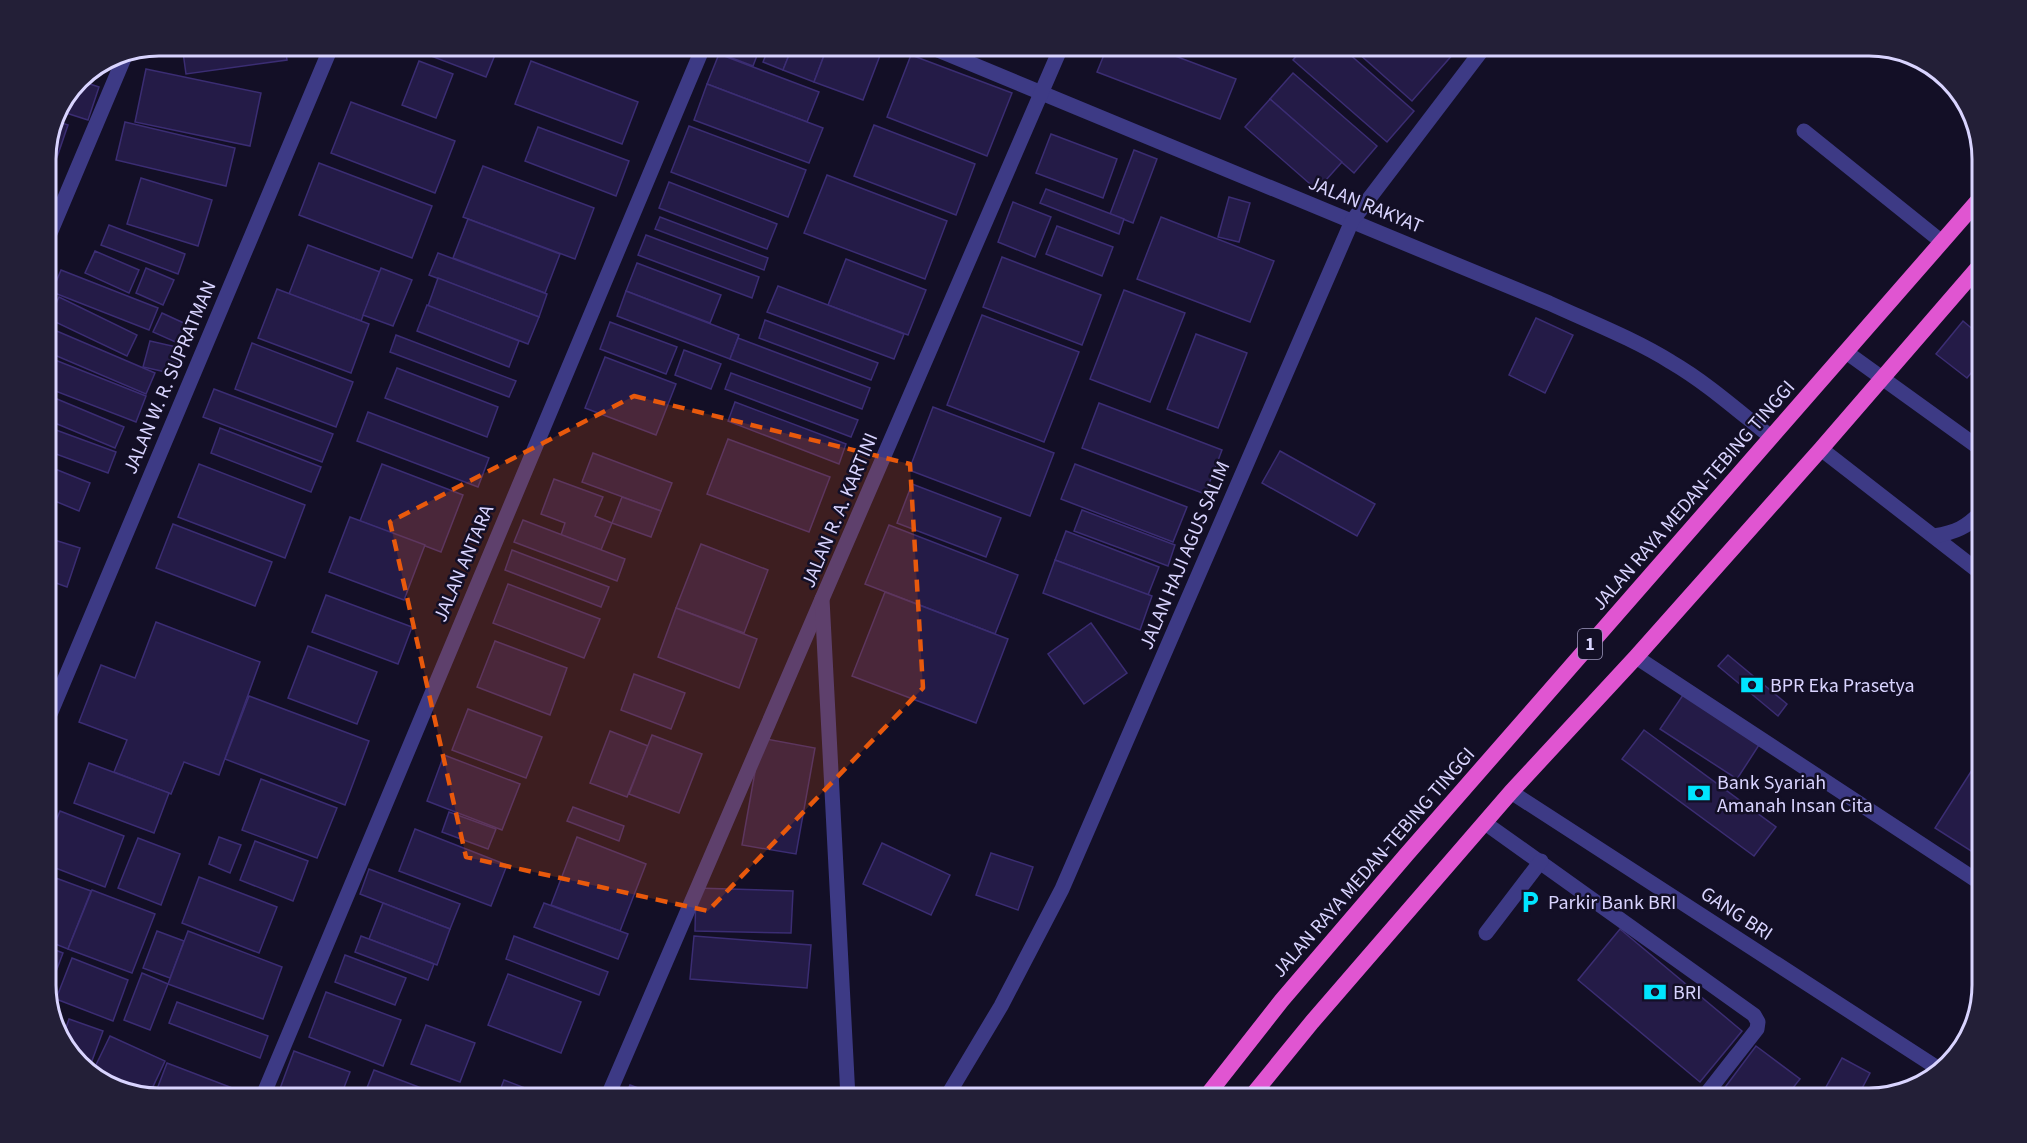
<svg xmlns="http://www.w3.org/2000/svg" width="2027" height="1143" font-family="'Source Sans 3',sans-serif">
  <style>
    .building { fill: #241b47; stroke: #3b2d73; stroke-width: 1.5 }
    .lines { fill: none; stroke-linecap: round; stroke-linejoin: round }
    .service { stroke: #3d3a85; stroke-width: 15 }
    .minor { stroke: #3d3a85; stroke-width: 15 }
    .tertiary { stroke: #3d3a85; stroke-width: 15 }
    .trunk { stroke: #e055d1; stroke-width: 16 }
    .marked { fill: #e8590c; fill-opacity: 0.2; stroke: #e8590c; stroke-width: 4.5; stroke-dasharray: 12 8; stroke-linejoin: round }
    .labels { text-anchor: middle; stroke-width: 5; stroke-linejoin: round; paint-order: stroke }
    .shield { fill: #130f26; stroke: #9e99be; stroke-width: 1.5 }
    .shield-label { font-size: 18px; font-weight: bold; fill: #d9d4ff }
    .street-label { font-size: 20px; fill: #d9d4ff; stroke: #130f26 }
    .poi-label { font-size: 20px; fill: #d9d4ff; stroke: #130f26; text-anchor: start }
    .rim { fill: none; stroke: #d9d4ff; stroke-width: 3 }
  </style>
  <rect width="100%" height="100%" fill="#130f26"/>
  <g class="building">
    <path d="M182,45H285L287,60L186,74Z"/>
    <path d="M412,45H499L486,77L410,48Z"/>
    <path d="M709,45H761L753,66L708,49Z"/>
    <path d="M770,45H793L783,70L763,62Z"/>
    <path d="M793,45H828L814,82L783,70Z"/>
    <path d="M828,45H884L863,100L814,82Z"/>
    <path d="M994,45H1018L1015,53Z"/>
    <path d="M1108,45H1146L1236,79L1220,119L1097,72Z"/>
    <path d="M1198,45H1222L1219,53Z"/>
    <path d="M1306,45H1339L1414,111L1387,142L1293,60Z"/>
    <path d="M1349,45H1446L1454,53L1412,101Z"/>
    <path d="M719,54L819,92L807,122L707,84Z"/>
    <path d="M911,55L1012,93L987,156L887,117Z"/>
    <path d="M419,61L453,74L436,118L402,105Z"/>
    <path d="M531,61L638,102L622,144L515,104Z"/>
    <path d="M146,69L261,93L250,146L135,122Z"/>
    <path d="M1293,73L1377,146L1354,173L1270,99Z"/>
    <path d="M78,80L99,87L88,120L63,112Z"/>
    <path d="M707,84L823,128L809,163L694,120Z"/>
    <path d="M1270,99L1342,162L1317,190L1245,127Z"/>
    <path d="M351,102L455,141L435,193L331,153Z"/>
    <path d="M59,122L68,125L55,163L45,160V152Z"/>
    <path d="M125,122L235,148L226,186L116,160Z"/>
    <path d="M874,125L975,164L956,215L854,176Z"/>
    <path d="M689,126L806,170L788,217L671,172Z"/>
    <path d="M538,127L629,161L616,196L525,161Z"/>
    <path d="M1051,134L1117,159L1103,198L1036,173Z"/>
    <path d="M1134,150L1157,159L1133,223L1110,214Z"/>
    <path d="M319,163L432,206L412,258L299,215Z"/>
    <path d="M483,166L594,208L575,259L463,217Z"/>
    <path d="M827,175L947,221L925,279L804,233Z"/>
    <path d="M141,178L212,200L198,246L127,224Z"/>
    <path d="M669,182L777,224L767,249L659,208Z"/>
    <path d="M1046,189L1124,219L1119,234L1040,203Z"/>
    <path d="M1229,197L1250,203L1239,242L1218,237Z"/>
    <path d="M1013,202L1051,217L1035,257L998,242Z"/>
    <path d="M660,217L768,258L764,270L655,229Z"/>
    <path d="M1161,217L1274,261L1250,322L1137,279Z"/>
    <path d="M468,219L560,254L545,293L453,258Z"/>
    <path d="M109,225L185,254L178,274L101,245Z"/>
    <path d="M1057,226L1113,247L1102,276L1046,254Z"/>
    <path d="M646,235L759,277L752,298L638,255Z"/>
    <path d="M308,245L380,272L361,321L289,294Z"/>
    <path d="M95,251L139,270L129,293L85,273Z"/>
    <path d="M438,253L547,294L539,317L429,275Z"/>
    <path d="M1002,257L1101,295L1082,345L983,307Z"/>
    <path d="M846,259L926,290L908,335L828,305Z"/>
    <path d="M637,263L721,295L710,323L626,291Z"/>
    <path d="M146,268L174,280L163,305L136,293Z"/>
    <path d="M381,268L412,280L393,326L363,315Z"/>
    <path d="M61,270L158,308L149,330L52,292Z"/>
    <path d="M438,278L539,317L528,344L428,306Z"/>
    <path d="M778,286L904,334L894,359L767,312Z"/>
    <path d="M277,289L369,324L351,373L258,338Z"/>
    <path d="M1124,290L1185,313L1150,402L1090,379Z"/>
    <path d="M626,291L739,335L730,359L617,316Z"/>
    <path d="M59,297L137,335L127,356L49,319Z"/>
    <path d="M427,305L519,341L509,367L417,331Z"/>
    <path d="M162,313L188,325L180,344L153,332Z"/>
    <path d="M982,315L1079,352L1044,442L947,405Z"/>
    <path d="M1536,318L1573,335L1545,393L1509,375Z"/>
    <path d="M765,320L878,363L871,380L759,338Z"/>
    <path d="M1963,321L1982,337V360L1967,378L1936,354Z"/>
    <path d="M610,322L677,347L666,374L600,349Z"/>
    <path d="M45,326L155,373L146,394L45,351Z"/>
    <path d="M1196,334L1247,353L1218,428L1167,409Z"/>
    <path d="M396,335L516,381L509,397L390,352Z"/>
    <path d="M738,338L870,388L862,409L730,359Z"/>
    <path d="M150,341L181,348L175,374L143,367Z"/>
    <path d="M252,343L353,382L336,427L235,389Z"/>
    <path d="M684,350L721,364L711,389L675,375Z"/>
    <path d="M45,356L146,396L136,422L45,387Z"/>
    <path d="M605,357L676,384L656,435L585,408Z"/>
    <path d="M397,368L498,407L487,437L385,398Z"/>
    <path d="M731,373L858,420L851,437L725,389Z"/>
    <path d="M214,389L333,434L322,462L203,417Z"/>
    <path d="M45,394L124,427L115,448L45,419Z"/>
    <path d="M735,402L846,444L839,464L728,421Z"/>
    <path d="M1099,403L1222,450L1205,494L1082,448Z"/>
    <path d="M933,407L1054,453L1030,516L909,470Z"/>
    <path d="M368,412L489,458L478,487L357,441Z"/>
    <path d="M45,426L116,452L108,473L45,450Z"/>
    <path d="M220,428L321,467L311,492L211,453Z"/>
    <path d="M728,439L830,477L809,532L707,494Z"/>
    <path d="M1280,451L1375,504L1357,536L1262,483Z"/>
    <path d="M593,453L672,483L661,511L582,482Z"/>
    <path d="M199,464L305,505L285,558L178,517Z"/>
    <path d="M382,464L463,495L441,552L360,521Z"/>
    <path d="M1075,464L1187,507L1173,542L1061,499Z"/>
    <path d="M45,465L90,483L79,511L45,497Z"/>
    <path d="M554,479L603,497L595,516L612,523L601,550L561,535L565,523L541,514Z"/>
    <path d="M912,484L1001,518L986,557L897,523Z"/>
    <path d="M622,497L661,511L651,537L612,523Z"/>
    <path d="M1082,510L1175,545L1168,566L1074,531Z"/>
    <path d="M350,517L425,545L404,600L329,572Z"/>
    <path d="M523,520L625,559L617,581L514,542Z"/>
    <path d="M173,524L272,562L255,606L156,568Z"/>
    <path d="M889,525L1018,575L995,634L865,584Z"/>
    <path d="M1066,531L1159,567L1148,595L1055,560Z"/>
    <path d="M1982,534V550L1974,544Z"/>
    <path d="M45,537L80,548L67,587L45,579Z"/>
    <path d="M701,544L768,570L744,633L676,608Z"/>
    <path d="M512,550L609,587L601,607L505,570Z"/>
    <path d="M1055,560L1152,596L1140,630L1043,593Z"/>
    <path d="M508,584L600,619L584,658L493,623Z"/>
    <path d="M885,592L1008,639L976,723L852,676Z"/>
    <path d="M326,595L412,627L398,664L312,632Z"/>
    <path d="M676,608L757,639L739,688L658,657Z"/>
    <path d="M156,622L260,662L219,775L184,762L171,794L114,772L127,740L79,722L101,665L135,678Z"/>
    <path d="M1091,623L1127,673L1084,704L1048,654Z"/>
    <path d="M495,641L567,668L550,715L477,687Z"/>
    <path d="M308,646L377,672L357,724L288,698Z"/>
    <path d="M1728,655L1787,704L1778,716L1718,666Z"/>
    <path d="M634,674L685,693L671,729L621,710Z"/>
    <path d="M1683,695L1759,745L1737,779L1660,729Z"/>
    <path d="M249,696L369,741L345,805L225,759Z"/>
    <path d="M468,709L542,737L526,778L452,750Z"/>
    <path d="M1644,730L1776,827L1754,856L1622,759Z"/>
    <path d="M610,731L648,746L627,797L590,783Z"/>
    <path d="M652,735L702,754L679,813L629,794Z"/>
    <path d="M761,738L815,748L796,854L742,845Z"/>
    <path d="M444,755L520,784L502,830L427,801Z"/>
    <path d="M89,763L169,793L154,833L74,803Z"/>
    <path d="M1972,770L1982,777V858L1935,828Z"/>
    <path d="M261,779L337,808L317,858L242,830Z"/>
    <path d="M573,807L624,826L619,841L567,821Z"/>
    <path d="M60,811L124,836L105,887L45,864V849Z"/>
    <path d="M449,812L496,829L488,849L442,832Z"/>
    <path d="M415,829L507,865L491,906L399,871Z"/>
    <path d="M219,837L241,845L230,873L209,864Z"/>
    <path d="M577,837L646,864L620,931L551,905Z"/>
    <path d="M138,838L180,854L161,905L118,888Z"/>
    <path d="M255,841L308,861L293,901L240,880Z"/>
    <path d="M882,843L950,875L931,915L863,884Z"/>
    <path d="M991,853L1033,867L1018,910L976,895Z"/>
    <path d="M369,869L460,904L450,929L360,894Z"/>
    <path d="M45,874L91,891L68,949L45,940Z"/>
    <path d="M199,877L277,907L259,953L182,923Z"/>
    <path d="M696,888L793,891L791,933L695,931Z"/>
    <path d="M92,890L155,914L132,973L68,949Z"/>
    <path d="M383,903L450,929L437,965L369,939Z"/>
    <path d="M544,903L628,934L618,959L534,927Z"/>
    <path d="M1620,929L1742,1031L1700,1082L1578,980Z"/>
    <path d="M157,931L184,941L170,978L143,968Z"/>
    <path d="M188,931L282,967L263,1019L168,984Z"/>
    <path d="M361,936L434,964L428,980L355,952Z"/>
    <path d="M514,936L608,972L599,995L506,959Z"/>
    <path d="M694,936L811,945L807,988L690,979Z"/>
    <path d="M45,946L63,953L49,990L45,989Z"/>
    <path d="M345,955L406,978L395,1005L335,982Z"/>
    <path d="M72,958L128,980L113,1021L56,999Z"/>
    <path d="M142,973L168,984L150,1030L124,1020Z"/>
    <path d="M508,974L581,1002L561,1053L488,1025Z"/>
    <path d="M326,992L401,1020L383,1066L309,1037Z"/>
    <path d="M177,1002L268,1036L260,1058L169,1023Z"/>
    <path d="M69,1019L103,1031L89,1069L61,1042Z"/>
    <path d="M426,1025L475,1043L460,1082L411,1064Z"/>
    <path d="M110,1036L165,1061L149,1095L102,1083L92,1073Z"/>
    <path d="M1756,1046L1800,1079L1785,1098H1717Z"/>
    <path d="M294,1051L350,1072L340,1098H289L278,1094Z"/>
    <path d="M1842,1058L1870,1073L1857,1098H1820Z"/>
    <path d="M167,1063L248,1094L247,1098L154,1097Z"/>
    <path d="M374,1070L445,1097V1098H363Z"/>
    <path d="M504,1080L551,1098H497Z"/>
    <path d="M630,1085L665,1098H625Z"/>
  </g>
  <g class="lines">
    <g class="service">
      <path d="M1846,352L1982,450"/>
      <path d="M1821,449L1982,574"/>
      <path d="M1934,536C1956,532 1966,528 1982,511"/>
      <path d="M1485,823L1754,1015L1758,1022L1757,1029L1703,1098"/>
      <path d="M1486,933L1541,861"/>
    </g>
    <g class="minor">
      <path d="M926,45L1549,303C1590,322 1632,338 1671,362C1707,383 1738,411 1771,437"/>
      <path d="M1804,131L1942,242"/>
      <path d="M45,245L127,51"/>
      <path d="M1636,657L1982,884"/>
      <path d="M45,726L332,45"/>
      <path d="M1511,792L1939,1069"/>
      <path d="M262,1098L704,45"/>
      <path d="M607,1098L822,599"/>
      <path d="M946,1098L1001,1006L1062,889L1352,221L1486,45"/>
    </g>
    <path class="tertiary" d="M848,1098L822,599L1062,45"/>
    <g class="trunk">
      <path d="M1205,1098L1282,1000L1407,854L1982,196"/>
      <path d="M1250,1098L1312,1022L1511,792L1636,657L1821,449L1982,263"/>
    </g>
  </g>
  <path class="marked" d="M634,396L910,464L923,688L708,911L466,857L390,522Z"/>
  <defs>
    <g id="bank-bare" transform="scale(1.8)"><path d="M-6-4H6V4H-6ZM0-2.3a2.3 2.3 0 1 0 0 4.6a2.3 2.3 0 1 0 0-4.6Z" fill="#00e5ff" stroke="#130f26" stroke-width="2.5" paint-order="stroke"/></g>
    <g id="parking-bare" transform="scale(1.8)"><path d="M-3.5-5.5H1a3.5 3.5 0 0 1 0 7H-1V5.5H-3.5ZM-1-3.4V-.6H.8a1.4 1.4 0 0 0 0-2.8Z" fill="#00e5ff" stroke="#130f26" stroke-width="2.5" paint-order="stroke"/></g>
  </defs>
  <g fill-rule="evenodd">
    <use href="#bank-bare" x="1752" y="685"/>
    <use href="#bank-bare" x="1699" y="793"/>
    <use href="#parking-bare" x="1530" y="902"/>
    <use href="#bank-bare" x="1655" y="992"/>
  </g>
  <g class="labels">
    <rect class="shield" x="1578" y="629" width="24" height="30" rx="4.5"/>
    <g class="shield-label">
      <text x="1590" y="650">1</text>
    </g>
    <g class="street-label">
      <text transform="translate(1366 204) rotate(22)" y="7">JALAN RAKYAT</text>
      <text transform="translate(169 377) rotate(-67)" y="7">JALAN W. R. SUPRATMAN</text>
      <text transform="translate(1693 495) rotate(-49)" y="7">JALAN RAYA MEDAN-TEBING TINGGI</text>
      <text transform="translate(839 510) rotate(-67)" y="7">JALAN R. A. KARTINI</text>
      <text transform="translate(1184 555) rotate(-67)" y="7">JALAN HAJI AGUS SALIM</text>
      <text transform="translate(463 563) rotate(-67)" y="7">JALAN ANTARA</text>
      <text transform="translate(1373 862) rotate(-49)" y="7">JALAN RAYA MEDAN-TEBING TINGGI</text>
      <text transform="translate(1737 913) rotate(33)" y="7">GANG BRI</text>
    </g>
    <g class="poi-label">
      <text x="1770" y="692">BPR Eka Prasetya</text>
      <text x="1717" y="789">Bank Syariah<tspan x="1717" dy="23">Amanah Insan Cita</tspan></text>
      <text x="1548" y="909">Parkir Bank BRI</text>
      <text x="1673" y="999">BRI</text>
    </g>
  </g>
  <path d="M0 0H2027V1143H0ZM159 56H1869A103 103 0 0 1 1972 159V985A103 103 0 0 1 1869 1088H159A103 103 0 0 1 56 985V159A103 103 0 0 1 159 56Z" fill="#231f37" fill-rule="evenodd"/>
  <path class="rim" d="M159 56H1869A103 103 0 0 1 1972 159V985A103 103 0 0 1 1869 1088H159A103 103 0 0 1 56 985V159A103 103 0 0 1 159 56Z"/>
</svg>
